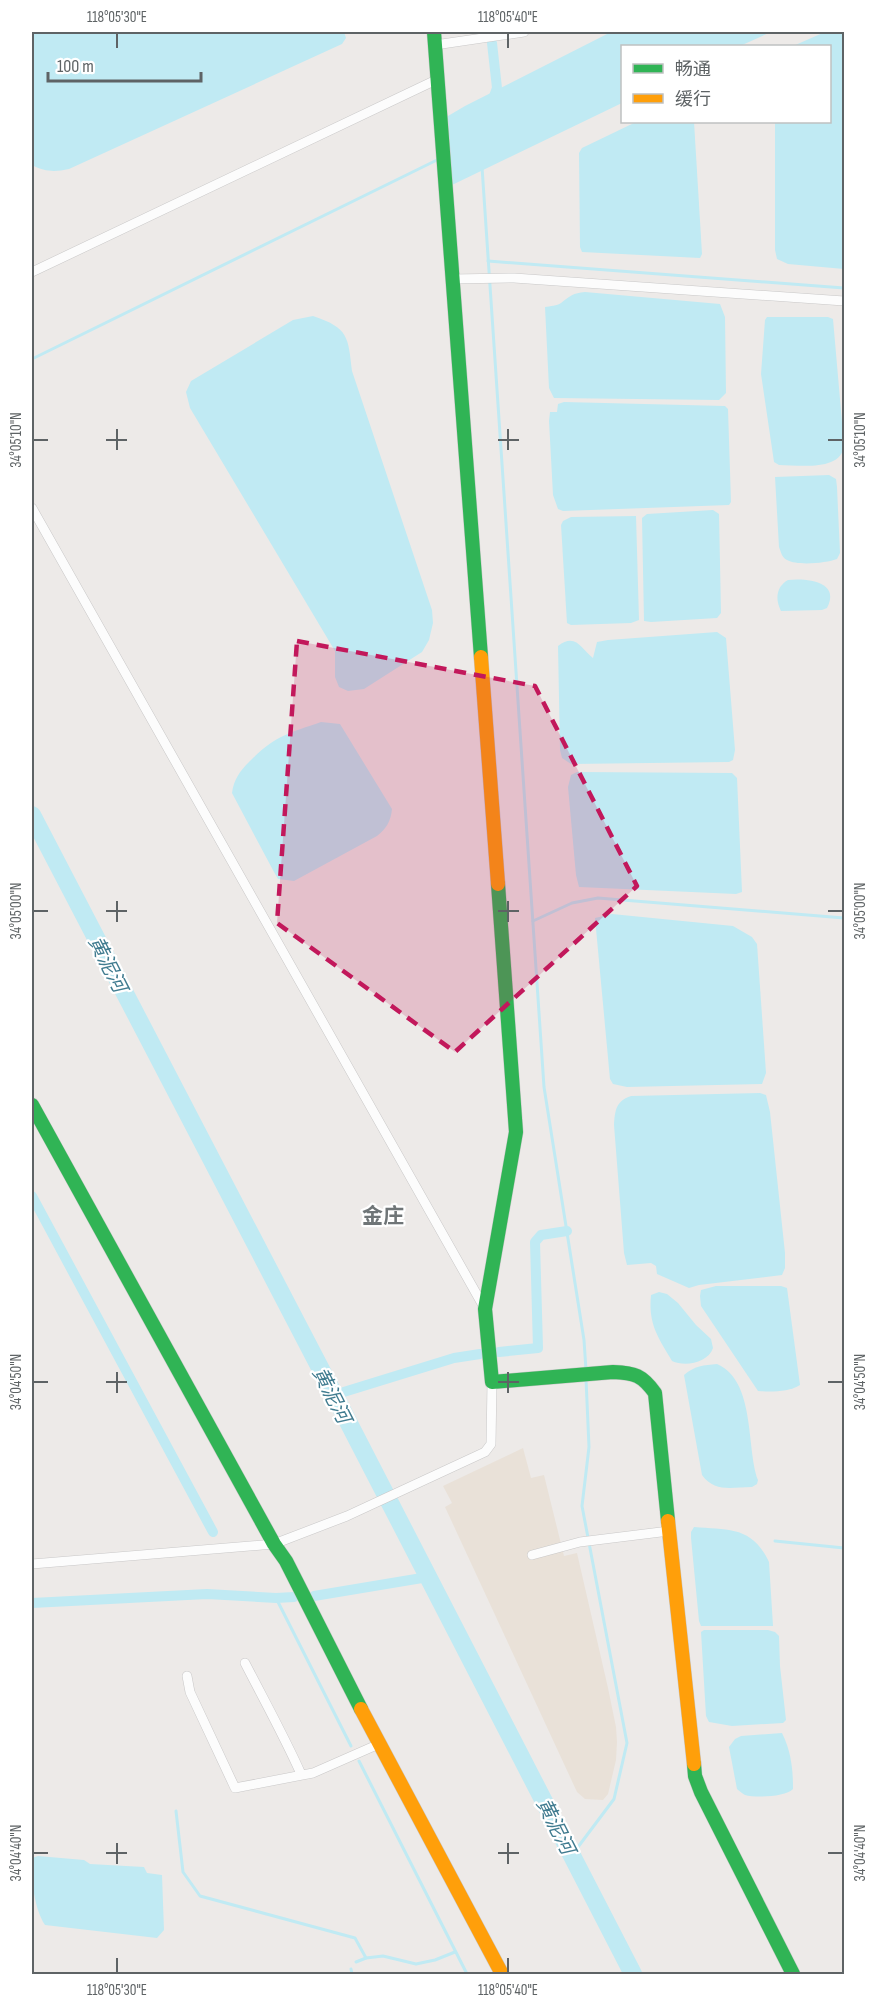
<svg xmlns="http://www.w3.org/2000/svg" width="876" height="2006" font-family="'Sofia Sans Condensed','Noto Sans SC',sans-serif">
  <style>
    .commercial { fill: #e9e1d8 }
    .water { fill: #c0eaf3 }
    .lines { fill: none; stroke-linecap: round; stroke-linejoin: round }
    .stream { stroke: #c0eaf3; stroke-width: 3 }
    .canal { stroke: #c0eaf3; stroke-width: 10 }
    .river { stroke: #c0eaf3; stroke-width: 18 }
    .street-casing { stroke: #c9c8c8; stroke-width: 10 }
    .fast-casing { stroke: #c9c8c8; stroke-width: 15 }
    .slow-casing { stroke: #c9c8c8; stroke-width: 15 }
    .street { stroke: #fcfcfc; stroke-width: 9 }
    .fast { stroke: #30b455; stroke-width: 14 }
    .slow { stroke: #ff9f0a; stroke-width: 14 }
    .marked { fill: #c2185b; fill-opacity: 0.2; stroke: #c2185b; stroke-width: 4.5; stroke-dasharray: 12 8; stroke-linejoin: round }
    .ticks { fill: none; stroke: #5e6365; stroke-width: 2 }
    .labels { text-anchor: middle; stroke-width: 4.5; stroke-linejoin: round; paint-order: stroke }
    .water-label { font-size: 20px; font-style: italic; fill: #417c90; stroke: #fff }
    .quarter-label { font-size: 21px; font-weight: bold; fill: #6f7577; stroke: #fff }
    .neatline { fill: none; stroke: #5e6365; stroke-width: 2 }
    .ticks-label { font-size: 15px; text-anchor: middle; fill: #5e6365 }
  </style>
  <rect width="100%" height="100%" fill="#edeae8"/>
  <path class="commercial" d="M523,1448L531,1478L544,1475L564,1556L577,1553L608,1688L616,1727L617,1742L616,1760L608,1794L603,1800L585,1799L577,1792L445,1507L452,1503L443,1486Z"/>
  <g class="water">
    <path d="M32,32H344L346,38L342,44L69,169C55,172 45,172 32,165Z"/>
    <path d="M611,32H771L740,46H622V103L452,185L448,116L465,106Z"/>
    <path d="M825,32H844V269L788,264L777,259L775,250V122H830V46H793Z"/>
    <path d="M636,122H694L702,254L700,258L582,252L580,247L579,153L582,148Z"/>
    <path d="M585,292L720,304L725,317L726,393L719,400L554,398L549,388L545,307C550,306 557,306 561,303C570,296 573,293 585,292Z"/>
    <path d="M313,316C349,328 348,337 352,371L432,610L433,623L429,640L422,652L364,689L348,691L339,687L335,677V651L190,408L186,392L191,381L293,320Z"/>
    <path d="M767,317H828L833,319L844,445C842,472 799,465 779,465L774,462L761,374L765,320Z"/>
    <path d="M564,402L725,406L728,409L731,502L729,505L563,511L558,509L553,495L549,421L550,412H557L558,404Z"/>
    <path d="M829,475L836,479L837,487L840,553L837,559C827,563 797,566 787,560C782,558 781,552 779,547L775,477Z"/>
    <path d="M713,510L719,514L721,613L717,618L651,622L644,621L642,518L647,514Z"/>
    <path d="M636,516L639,620L631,623L571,625L567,623L561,525L563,521L571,517Z"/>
    <path d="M788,580C806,578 841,581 827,608L822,610L781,611C775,599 776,587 788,580Z"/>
    <path d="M717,632L726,638L735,750L733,760L729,762L571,764L562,758L560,750L558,646C576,632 582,650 593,658L597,642L608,640Z"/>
    <path d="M321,722L340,724L392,809C391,821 386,829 377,836L294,881L278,879L274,872L232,793C234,778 241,770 251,760C275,736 289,733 321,722Z"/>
    <path d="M577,772L732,773L737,778L742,892L736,894L579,887L576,875L568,787L571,775Z"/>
    <path d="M612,914L733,926L752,937L757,944L766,1073L762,1084L627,1087L613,1084L610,1079L595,918Z"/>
    <path d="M760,1093L766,1095L770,1112L785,1253V1268L782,1275L699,1285L689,1288L657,1274L656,1266L651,1263L627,1265L624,1253L614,1125C615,1110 616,1101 631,1096Z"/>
    <path d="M716,1286H781L787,1288L800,1385C789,1392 771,1392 758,1391L701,1306L700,1296L701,1290Z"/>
    <path d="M659,1292L667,1294L678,1303L696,1325L711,1339L713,1348C708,1363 685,1367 672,1361C658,1337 648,1324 651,1295Z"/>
    <path d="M717,1364C756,1381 746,1448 758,1480L757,1484L752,1487C732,1487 715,1493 702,1475L684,1375C694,1366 704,1365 717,1364Z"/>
    <path d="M694,1527C729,1530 752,1526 769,1562L773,1626H701L699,1621L691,1538V1532Z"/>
    <path d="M704,1630H768L775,1632L779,1636L780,1666L786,1720L783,1723L732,1726L709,1722L706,1716L701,1632Z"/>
    <path d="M782,1733C791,1751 793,1769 793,1789C786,1797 755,1798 745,1795C743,1794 738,1790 737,1789L729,1747L735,1739L741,1736Z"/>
    <path d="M38,1856L84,1860L90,1864L144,1867L147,1873L162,1875L164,1930L157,1938L45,1925C34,1908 31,1879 32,1858Z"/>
  </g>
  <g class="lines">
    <g class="stream">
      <path d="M482,167L544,1087L584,1340L586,1370"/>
      <path d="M488,261L844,288"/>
      <path d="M32,359L439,159"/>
      <path d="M533,921L572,903L598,898L844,918"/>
      <path d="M775,1541L844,1548"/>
      <path d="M276,1598L351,1746"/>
      <path d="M359,1761L467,1974"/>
      <path d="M176,1811L183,1872L200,1896L355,1938L366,1958"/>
      <path d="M572,1855L614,1799L627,1743L582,1506L589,1447L586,1379"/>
      <path d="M356,1962L366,1958L383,1956L416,1964L435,1960L455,1952"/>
      <path d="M351,1969L352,1974"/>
    </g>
    <g class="canal">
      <path d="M492,43L497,88L492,102"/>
      <path d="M32,1196L213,1532"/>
      <path d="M499,1352L538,1348L535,1242L541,1235L567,1231"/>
      <path d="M334,1395L454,1358L480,1354"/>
      <path d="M314,1596L428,1577"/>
      <path d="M32,1603L207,1594L276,1598L294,1597"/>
    </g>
    <path class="river" d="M32,815L341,1408L633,1974"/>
    <g class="street-casing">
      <g id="street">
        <path d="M435,45L524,32"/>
        <path d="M32,272L438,79"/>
        <path d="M453,279L514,278L844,301"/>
        <path d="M32,508L485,1309"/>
        <path d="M532,1555L580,1542L669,1531"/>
        <path d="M32,1564L274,1544L347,1516L485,1452L491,1444L492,1382"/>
        <path d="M245,1663C264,1700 284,1736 301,1774"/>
        <path d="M187,1676L190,1692L235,1788L313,1773L379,1744"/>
      </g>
    </g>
    <g class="fast-casing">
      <g id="fast">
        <path d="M434,32L481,657"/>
        <path d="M498,884L516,1132L485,1309L492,1382L613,1372C635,1373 642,1375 655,1393L668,1521"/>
        <path d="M32,1105L274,1544L286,1561L361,1709"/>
        <path d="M694,1764L695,1776L701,1792L793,1974"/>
      </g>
    </g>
    <g class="slow-casing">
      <g id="slow">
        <path d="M481,657L498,884"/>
        <path d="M668,1521L694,1764"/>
        <path d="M361,1709L502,1974"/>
      </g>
    </g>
    <use href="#street" class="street"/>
    <use href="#fast" class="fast"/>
    <use href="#slow" class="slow"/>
  </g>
  <path class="marked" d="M297,641L535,686L637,886L455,1052L277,923Z"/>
  <path class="ticks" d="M117,33V48M508,33V48M117,429V450M508,429V450M33,440H48M106,440H127M498,440H519M828,440H843M117,901V922M508,901V922M33,911H48M106,911H127M498,911H519M828,911H843M117,1372V1393M508,1372V1393M33,1382H48M106,1382H127M498,1382H519M828,1382H843M117,1843V1864M508,1843V1864M33,1853H48M106,1853H127M498,1853H519M828,1853H843M117,1958V1973M508,1958V1973"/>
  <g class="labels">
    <g class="water-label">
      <text transform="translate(108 964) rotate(63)" y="7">黄泥河</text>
      <text transform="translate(332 1395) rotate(63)" y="7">黄泥河</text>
      <text transform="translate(556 1826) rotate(63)" y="7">黄泥河</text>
    </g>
    <g class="quarter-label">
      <text x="383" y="1223">金庄</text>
    </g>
  </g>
  <rect width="876" height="2006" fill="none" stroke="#ffffff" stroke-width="66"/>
  <rect x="621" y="45" width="210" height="78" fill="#ffffff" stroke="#bfc1c1" stroke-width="1.5"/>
  <rect x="633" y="64" width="30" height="9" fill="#30b455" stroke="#bfc1c1" stroke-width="1.5"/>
  <text x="675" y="75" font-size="18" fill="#5e6365">畅通</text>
  <rect x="633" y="94" width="30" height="9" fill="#ff9f0a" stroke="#bfc1c1" stroke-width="1.5"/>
  <text x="675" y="105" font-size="18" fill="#5e6365">缓行</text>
  <path d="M48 72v9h153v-9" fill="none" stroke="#5e6365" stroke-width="3"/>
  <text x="57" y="72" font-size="18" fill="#5e6365" stroke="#ffffff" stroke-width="4.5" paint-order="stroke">100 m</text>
  <rect x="33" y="33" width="810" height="1940" class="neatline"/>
  <g class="ticks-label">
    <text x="117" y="22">118°05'30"E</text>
    <text x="508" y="22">118°05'40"E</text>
    <text transform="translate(16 440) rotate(-90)" y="5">34°05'10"N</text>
    <text transform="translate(860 440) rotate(-90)" y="5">34°05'10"N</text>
    <text transform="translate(16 911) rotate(-90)" y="5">34°05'00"N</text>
    <text transform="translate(860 911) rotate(-90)" y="5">34°05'00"N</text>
    <text transform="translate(16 1382) rotate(-90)" y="5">34°04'50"N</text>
    <text transform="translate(860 1382) rotate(-90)" y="5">34°04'50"N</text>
    <text transform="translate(16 1853) rotate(-90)" y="5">34°04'40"N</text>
    <text transform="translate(860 1853) rotate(-90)" y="5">34°04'40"N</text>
    <text x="117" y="1995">118°05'30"E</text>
    <text x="508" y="1995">118°05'40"E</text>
  </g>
</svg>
